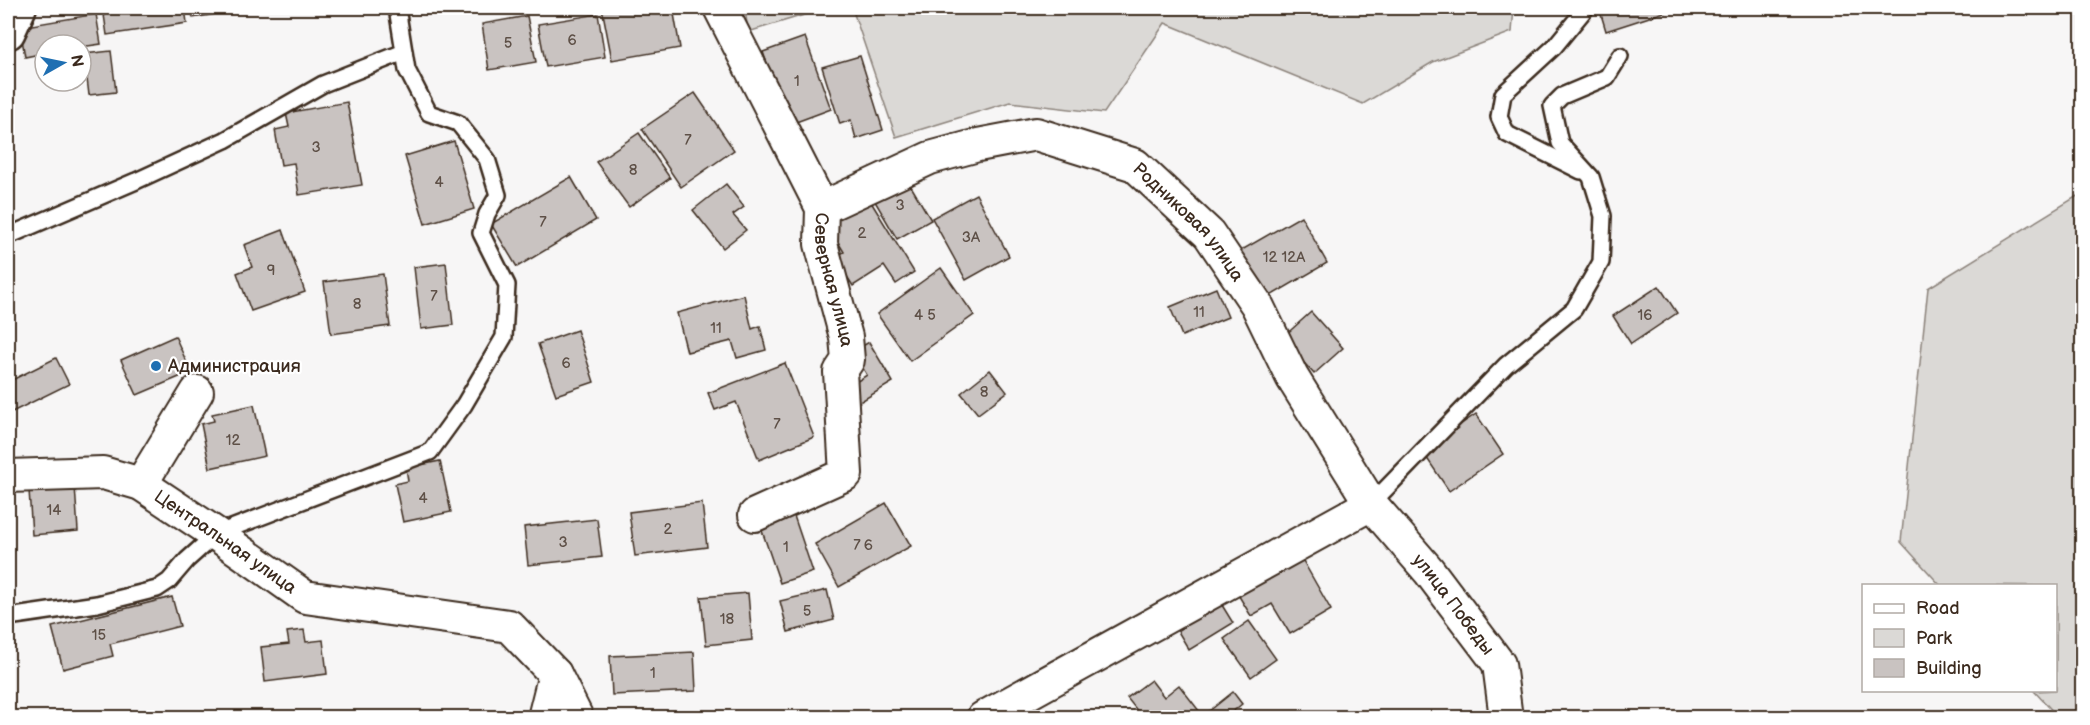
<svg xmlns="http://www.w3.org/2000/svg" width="2090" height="725" font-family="'Balsamiq Sans',sans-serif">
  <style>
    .green { fill: #dbd9d6; stroke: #8b827a; stroke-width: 1.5 }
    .building { fill: #c9c3c1; stroke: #3b2a1e; stroke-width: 1.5 }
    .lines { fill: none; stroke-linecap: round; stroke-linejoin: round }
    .service-casing { stroke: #3b2a1e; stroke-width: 20 }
    .minor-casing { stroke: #3b2a1e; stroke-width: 36 }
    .tertiary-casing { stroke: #3b2a1e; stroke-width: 38 }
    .service { stroke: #fff; stroke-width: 15 }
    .minor { stroke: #fff; stroke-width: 32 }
    .tertiary { stroke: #fff; stroke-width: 33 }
    .poi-dot { fill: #1f6fb2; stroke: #fff; stroke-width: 2 }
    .labels { text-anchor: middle; stroke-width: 4.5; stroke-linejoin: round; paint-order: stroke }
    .number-label { font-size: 15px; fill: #5e5047 }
    .street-label { font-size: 18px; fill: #3b2a1e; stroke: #fff }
    .poi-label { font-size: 18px; fill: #3b2a1e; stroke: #fff; text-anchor: start }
  </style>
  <rect width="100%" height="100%" fill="#f7f6f6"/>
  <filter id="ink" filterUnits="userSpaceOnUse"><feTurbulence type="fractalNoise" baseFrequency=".0167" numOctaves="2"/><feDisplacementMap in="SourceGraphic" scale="12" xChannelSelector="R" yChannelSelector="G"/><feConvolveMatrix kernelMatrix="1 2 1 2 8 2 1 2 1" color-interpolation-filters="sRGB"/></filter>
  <g filter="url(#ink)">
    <g class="green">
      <path d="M745,8H827L748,32Z"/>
      <path d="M852,8H1514L1512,32L1433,62L1363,104L1165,23L1104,113L1010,102L896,137Z"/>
      <path d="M2082,193V717L2059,718L2034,691L2056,690V586L1940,585L1901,542L1928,288Z"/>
    </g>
    <g class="building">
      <path d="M103,8H185L187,23L107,35Z"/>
      <path d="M191,8H246L247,9L193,18Z"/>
      <path d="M602,8H673L680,48L612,60Z"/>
      <path d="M1611,8H1664L1665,12L1606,31L1600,11Z"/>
      <path d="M96,14L101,44L81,47V45H45V53L25,57L20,27Z"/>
      <path d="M598,14L605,57L546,67L538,24Z"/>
      <path d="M527,16L536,62L489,70L482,24Z"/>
      <path d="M805,37L831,109L788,125L763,52Z"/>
      <path d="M111,51L116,92L89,95L84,54Z"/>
      <path d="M860,56L883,130L856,139L851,120L840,124L822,67Z"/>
      <path d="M695,93L734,150L681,187L642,129Z"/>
      <path d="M347,102L362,185L299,195L294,163L281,165L275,130L289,127L286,113Z"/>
      <path d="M639,133L670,178L629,207L596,162Z"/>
      <path d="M454,141L474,209L425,224L405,156Z"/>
      <path d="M902,171L931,220L897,239L869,191Z"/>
      <path d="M571,177L596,220L517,267L491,224Z"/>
      <path d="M726,184L744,207L733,215L746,230L723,248L693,210Z"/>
      <path d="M863,189L914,272L896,284L884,266L853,286L835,257L844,252L822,215Z"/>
      <path d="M976,194L1009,256L966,280L932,218Z"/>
      <path d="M1301,216L1327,263L1267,298L1240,251Z"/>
      <path d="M283,230L305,292L251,311L237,273L252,267L244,245Z"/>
      <path d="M446,263L453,325L421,329L414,267Z"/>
      <path d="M941,268L974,315L910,361L877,314Z"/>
      <path d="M383,274L390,326L331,334L324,282Z"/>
      <path d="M1659,286L1677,313L1631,344L1613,316Z"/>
      <path d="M1216,288L1228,317L1182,336L1170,307Z"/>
      <path d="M744,295L752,329L760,326L766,350L737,358L732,341L687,352L677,313Z"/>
      <path d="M1311,312L1343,348L1314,374L1282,338Z"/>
      <path d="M577,330L594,382L556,395L538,344Z"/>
      <path d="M175,336L191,372L137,395L121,360Z"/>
      <path d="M869,342L893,382L858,403L848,387L867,375L853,352Z"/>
      <path d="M56,358L69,384L8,414V382Z"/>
      <path d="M785,363L814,437L759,460L736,402L715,410L708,393Z"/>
      <path d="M990,370L1007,392L978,414L961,393Z"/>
      <path d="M254,405L265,456L210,468L201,424L214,421L212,414Z"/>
      <path d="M1476,414L1503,454L1449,491L1422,451Z"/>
      <path d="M440,461L451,512L403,522L395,484L408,481L406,468Z"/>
      <path d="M75,486L78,531L32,535L29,490Z"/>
      <path d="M702,503L707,547L635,556L629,512Z"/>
      <path d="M886,503L911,546L839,587L815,544Z"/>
      <path d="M792,510L813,572L780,583L759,522Z"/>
      <path d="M597,519L602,557L528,565L524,527Z"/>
      <path d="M1298,552L1331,610L1290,634L1272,604L1251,616L1234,588Z"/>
      <path d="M827,590L834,620L788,632L780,601Z"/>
      <path d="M748,593L752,640L706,645L701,597Z"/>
      <path d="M172,597L180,626L110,644L113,656L63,669L52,627Z"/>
      <path d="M1217,597L1233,623L1189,650L1173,623Z"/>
      <path d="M1249,621L1276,659L1251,677L1224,639Z"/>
      <path d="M304,630L306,642L323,640L327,674L265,682L261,647L289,644L287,632Z"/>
      <path d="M694,652L696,691L612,695L610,656Z"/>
      <path d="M1151,680L1164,697L1179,685L1203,716L1233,692L1242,704L1225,718H1143L1127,698Z"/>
    </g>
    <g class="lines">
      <g class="service-casing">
        <g id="service">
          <path d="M1581,171L1507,134L1499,117L1503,94L1554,47L1586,8"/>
          <path d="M8,236L136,181L225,140L323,84L404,52"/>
          <path d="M1371,504L1506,365L1574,309L1601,262L1603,216L1591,177L1560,143L1552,106L1562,96L1607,77L1620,56"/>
          <path d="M8,617L97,604L157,589L169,581L187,560L216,534L430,452L464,405L504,337L507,285L481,233L487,214L498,195L487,159L458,123L429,113L407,70L397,8"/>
        </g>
      </g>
      <g class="minor-casing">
        <g id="minor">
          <path id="s1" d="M720,8L822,208L821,244L846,337L848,360L840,372L846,474L755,515"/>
          <path id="s2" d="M822,208L930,158L978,145L1036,134L1135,165L1209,234L1257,305L1292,377L1371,504L1429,571L1499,664L1506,718"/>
          <path id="s3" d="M8,476L103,473L141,484L216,534L305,597L509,626L555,674L577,718"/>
          <path d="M141,484L197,392"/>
          <path d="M544,718L555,674"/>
          <path d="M983,718L1371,504"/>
        </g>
      </g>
      <g class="tertiary-casing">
        <path id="tertiary" d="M8,32L19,8"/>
      </g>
      <use href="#service" class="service"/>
      <use href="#minor" class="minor"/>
      <use href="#tertiary" class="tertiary"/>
    </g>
  </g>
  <circle class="poi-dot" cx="156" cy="366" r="6"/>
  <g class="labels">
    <g class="number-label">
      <text x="572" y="45">6</text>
      <text x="508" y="48">5</text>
      <text x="797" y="86">1</text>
      <text x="688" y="145">7</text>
      <text x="316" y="152">3</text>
      <text x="633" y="175">8</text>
      <text x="439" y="187">4</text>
      <text x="900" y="210">3</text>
      <text x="543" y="227">7</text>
      <text x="862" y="238">2</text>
      <text x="971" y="242">3А</text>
      <text x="1284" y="262">12 12А</text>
      <text x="271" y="275">9</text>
      <text x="434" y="301">7</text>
      <text x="357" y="309">8</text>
      <text x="1199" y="317">11</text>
      <text x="925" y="320">4 5</text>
      <text x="1645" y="320">16</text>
      <text x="716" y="333">11</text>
      <text x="566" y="368">6</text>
      <text x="984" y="397">8</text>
      <text x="777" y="429">7</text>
      <text x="233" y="445">12</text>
      <text x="423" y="503">4</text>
      <text x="54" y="515">14</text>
      <text x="668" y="534">2</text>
      <text x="563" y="547">3</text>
      <text x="863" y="550">7 6</text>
      <text x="786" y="552">1</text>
      <text x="807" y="616">5</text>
      <text x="727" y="624">18</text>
      <text x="99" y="640">15</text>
      <text x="653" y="678">1</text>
    </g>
    <g class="street-label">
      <text dy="6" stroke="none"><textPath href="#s2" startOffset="410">Родниковая улица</textPath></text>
      <text dy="6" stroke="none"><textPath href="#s1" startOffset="298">Северная улица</textPath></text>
      <text dy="6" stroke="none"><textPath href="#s3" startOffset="237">Центральная улица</textPath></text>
      <text dy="6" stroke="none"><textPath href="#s2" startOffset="878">улица Победы</textPath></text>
    </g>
    <g class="poi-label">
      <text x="168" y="372">Администрация</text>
    </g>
  </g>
  <rect width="2090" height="725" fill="none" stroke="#fff" stroke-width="30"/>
  <rect x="15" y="15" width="2060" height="695" fill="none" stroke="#3b2a1e" stroke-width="2" filter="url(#ink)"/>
  <rect x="1862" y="584" width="195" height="108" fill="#ffffff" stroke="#b1aaa5" stroke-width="1.5"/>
  <rect x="1874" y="604" width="30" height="9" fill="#ffffff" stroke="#b1aaa5" stroke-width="1.5"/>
  <text x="1916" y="614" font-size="18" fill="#3b2a1e">Road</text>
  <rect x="1874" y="629" width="30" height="18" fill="#dbd9d6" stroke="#b1aaa5" stroke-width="1.5"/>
  <text x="1916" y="644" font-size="18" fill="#3b2a1e">Park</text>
  <rect x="1874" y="659" width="30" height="18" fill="#c9c3c1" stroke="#b1aaa5" stroke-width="1.5"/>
  <text x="1916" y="674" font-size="18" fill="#3b2a1e">Building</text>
  <g transform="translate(63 63) rotate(81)"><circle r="28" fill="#ffffff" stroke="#b1aaa5" stroke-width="1.5"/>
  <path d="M0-4.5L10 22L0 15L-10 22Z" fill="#1f6fb2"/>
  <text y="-9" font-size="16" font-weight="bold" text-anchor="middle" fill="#3b2a1e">N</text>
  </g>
</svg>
